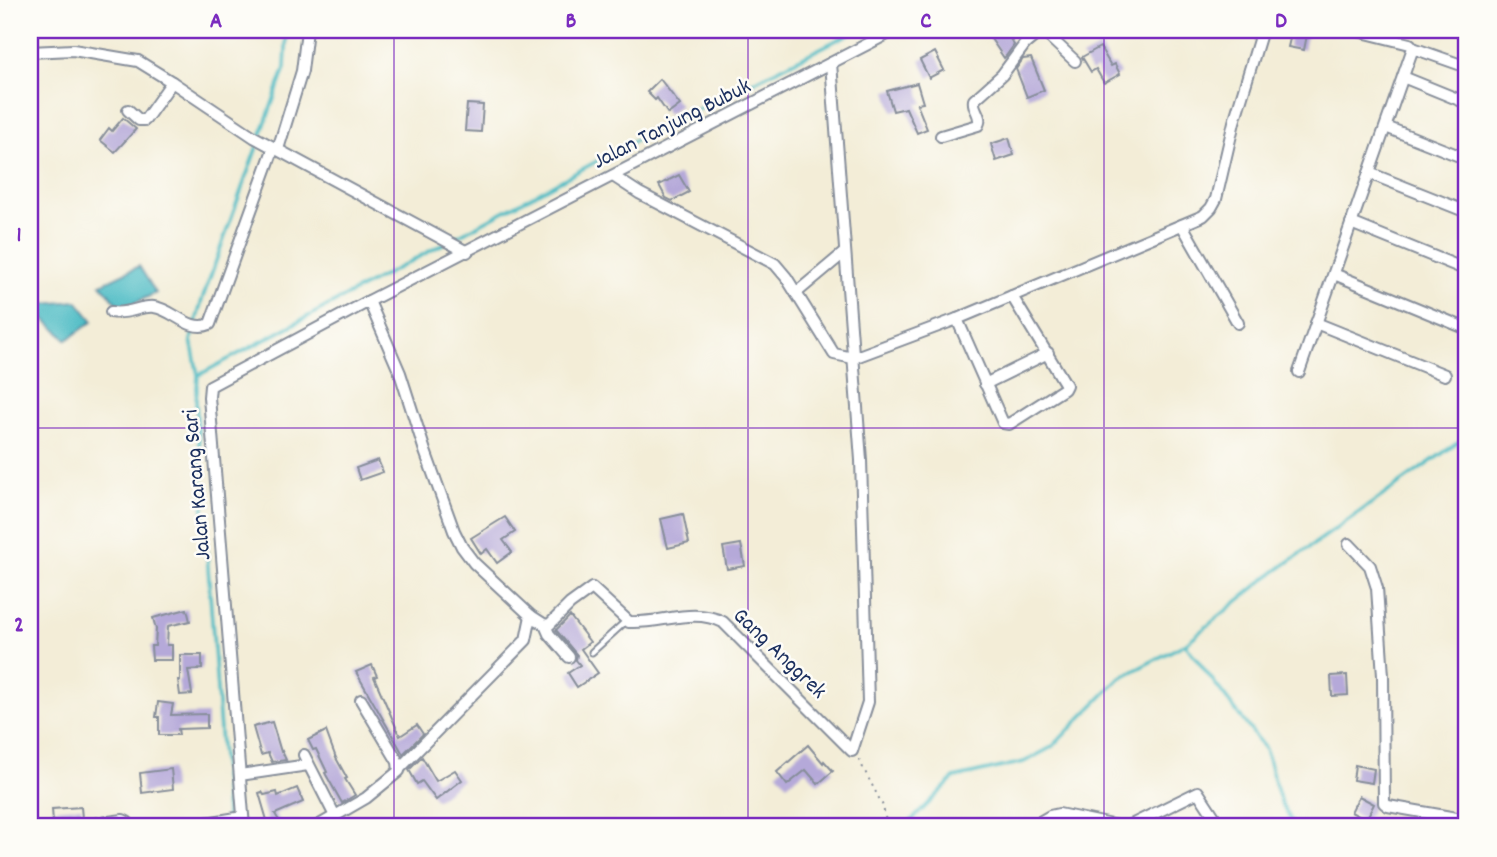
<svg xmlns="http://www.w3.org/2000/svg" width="1497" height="857" font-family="Dekko,sans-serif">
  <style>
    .water { fill: #4ebcc5; stroke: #347692; stroke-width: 2 }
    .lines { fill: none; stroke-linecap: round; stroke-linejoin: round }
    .stream { stroke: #4ebcc5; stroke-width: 3.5 }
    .building { fill: #b5a9d9 }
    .lane-casing { stroke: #878e9a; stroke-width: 9 }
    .street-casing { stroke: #878e9a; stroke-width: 14 }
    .path { stroke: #878e9a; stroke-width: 2; stroke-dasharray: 2 5; stroke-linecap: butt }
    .lane { stroke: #fff; stroke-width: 5 }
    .street { stroke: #fff; stroke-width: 10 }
    .grid { fill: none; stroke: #7b2cbf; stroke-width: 2; stroke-opacity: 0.55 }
    .labels { text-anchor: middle; stroke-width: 5; stroke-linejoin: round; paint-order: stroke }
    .street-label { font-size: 23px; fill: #1b2f5e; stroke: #fdfcf7 }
    .neatline { fill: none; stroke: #7b2cbf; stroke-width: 2.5 }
    .grid-label { font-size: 23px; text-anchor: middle; font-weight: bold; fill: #7b2cbf }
  </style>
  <rect width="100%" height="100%" fill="#fdfcf7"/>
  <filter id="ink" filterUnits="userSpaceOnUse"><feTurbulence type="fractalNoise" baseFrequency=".0143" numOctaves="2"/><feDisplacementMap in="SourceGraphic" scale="14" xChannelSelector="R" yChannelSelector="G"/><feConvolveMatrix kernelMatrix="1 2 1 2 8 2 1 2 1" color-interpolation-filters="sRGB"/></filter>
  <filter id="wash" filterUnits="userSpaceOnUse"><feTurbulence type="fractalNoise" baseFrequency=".00686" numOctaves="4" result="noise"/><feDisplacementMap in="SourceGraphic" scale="28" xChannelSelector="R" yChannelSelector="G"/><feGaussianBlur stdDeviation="1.57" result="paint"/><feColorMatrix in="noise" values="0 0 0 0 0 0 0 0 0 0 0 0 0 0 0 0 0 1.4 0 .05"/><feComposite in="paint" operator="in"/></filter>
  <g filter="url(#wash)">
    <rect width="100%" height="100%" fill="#f3edd7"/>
    <g class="water">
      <path d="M139,266L156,293L122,309L101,284Z"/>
      <path d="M77,301L93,321L67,340L30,305Z"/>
    </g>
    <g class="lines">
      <g class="stream">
        <path d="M199,375L640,138L857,30"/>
        <path d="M1185,644L1265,749L1281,803L1295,827"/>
        <path d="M227,827L196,402L198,375L191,340L202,300L285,68L287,30"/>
        <path d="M905,827L954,778L1024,762L1052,747L1120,678L1185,644L1266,578L1467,436"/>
      </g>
    </g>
    <g id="blocks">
      <g class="building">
        <path d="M985,30H1004L1014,45L1006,56L1004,58Z"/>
        <path d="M1292,30H1308L1304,50L1288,47Z"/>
        <path d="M1100,47L1111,66L1115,64L1120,74L1104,83L1096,69L1091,72L1082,57Z"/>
        <path d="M935,52L944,70L929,78L920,60Z"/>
        <path d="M1031,58L1044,90L1027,97L1016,69L1023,59Z"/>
        <path d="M660,79L680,105L668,114L657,98L655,100L647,92Z"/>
        <path d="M917,83L923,103L917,104L927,129L917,133L906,108L893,111L887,91Z"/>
        <path d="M467,104L483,105L481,132L465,131Z"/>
        <path d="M123,118L136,129L115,152L100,140L109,128L112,131Z"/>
        <path d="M1009,138L1014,155L996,161L991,144Z"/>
        <path d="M679,175L689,192L672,201L666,198L659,185Z"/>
        <path d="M378,460L383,472L360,480L356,468Z"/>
        <path d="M683,514L689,543L668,548L661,519Z"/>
        <path d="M505,517L515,532L503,540L512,552L497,563L487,549L481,554L471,538Z"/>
        <path d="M741,544L745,566L727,569L723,547Z"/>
        <path d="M187,609L190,621L168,626L167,645H172V660H152L151,646H155L156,629L153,618Z"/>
        <path d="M570,616L590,642L581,649L598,673L577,687L568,673L580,665L576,660L577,655L556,630Z"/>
        <path d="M180,655H202V669L188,670L192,694L180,695L178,680H180Z"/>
        <path d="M372,665L377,676L374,677L400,736L417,725L423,734L403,754L356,672Z"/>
        <path d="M1347,675L1348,695L1332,696L1331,676Z"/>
        <path d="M158,702L173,704L171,715L207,714V728L178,729L179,735H159V717H156Z"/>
        <path d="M272,722L281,752L282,751L286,760L272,762L268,753L261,755L253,727Z"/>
        <path d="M326,731L336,758L347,778L345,779L355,795L342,803L325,773L327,772L316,749L313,750L308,740Z"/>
        <path d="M808,745L823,763L824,761L833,771L818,784L806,770L787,785L777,772Z"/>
        <path d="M422,757L436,781L455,770L462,780L436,800L422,781L417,784L409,770Z"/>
        <path d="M1355,765L1374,769L1372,783L1353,780Z"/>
        <path d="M171,769L173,789L142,793L140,773Z"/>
        <path d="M297,788L303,802L275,814L283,827H269L259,793L262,792L264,795L277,792L278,796Z"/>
        <path d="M1359,796L1374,804L1366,820L1351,812Z"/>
        <path d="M81,807L82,818L53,822L52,809Z"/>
      </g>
    </g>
  </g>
  <g filter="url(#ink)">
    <use href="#blocks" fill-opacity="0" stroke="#878e9a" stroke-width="2"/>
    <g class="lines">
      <g class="lane-casing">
        <path id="lane" d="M592,652L626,621"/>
      </g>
      <g class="street-casing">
        <g id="street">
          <path d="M1042,30L1075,61"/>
          <path d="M1413,48L1467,67"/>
          <path d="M30,52L73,50L138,61L172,82L254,137L467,252"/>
          <path d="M1403,77L1467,103"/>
          <path d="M128,110L139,120H145L172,82"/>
          <path d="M1386,127L1467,159"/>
          <path d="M941,136L978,125C983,116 972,109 974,100L1002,75L1025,44L1042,30"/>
          <path d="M278,149L302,71L307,30"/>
          <path d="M1369,173L1467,212"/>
          <path d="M613,176L639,193L775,264L786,277L834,354L853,358L957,319L1203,216L1211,208L1216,199L1234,122L1262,30"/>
          <path d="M1351,223L1467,270"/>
          <path d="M1182,225L1238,323"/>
          <path d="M1334,274L1465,328"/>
          <path d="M796,293L845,252"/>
          <path d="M369,301L400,373L425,451L454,531L462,547L474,563L531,616L545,625L550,624L570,604L592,588L629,622C662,624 692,607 723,622L852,751L868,702L861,460L831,63"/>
          <path d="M111,312C129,315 141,305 154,307C173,309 189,333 210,324L274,147"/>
          <path d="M957,319L1003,423L1009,424L1064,389L1066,385L1012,296"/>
          <path d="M1316,323L1445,375"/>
          <path d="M1299,372L1413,48L1410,44L1354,30"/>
          <path d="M985,384L1048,353"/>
          <path d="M1349,544L1370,566L1377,588L1383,676L1384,803L1388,806L1462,819L1467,825"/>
          <path d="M545,625L549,634L569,657"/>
          <path d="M304,755L335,816"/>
          <path d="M399,769L526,640L531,616"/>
          <path d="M240,775L308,765"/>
          <path d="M72,827L123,820L127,822V827"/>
          <path d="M181,827L243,817"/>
          <path d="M244,827L209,397L210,386L369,301L895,30"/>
          <path d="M316,827L366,798L399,771L398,762L361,700"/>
          <path d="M1031,827L1050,816L1059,814L1122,827"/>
          <path d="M1127,827L1198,792L1221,827"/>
        </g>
      </g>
      <path class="path" d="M859,760L883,806L887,827"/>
      <use href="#lane" class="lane"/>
      <use href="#street" class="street"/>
    </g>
  </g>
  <path class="grid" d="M394,30V827M748,30V827M1104,30V827M30,428H1467"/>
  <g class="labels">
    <g class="street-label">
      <text transform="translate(671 122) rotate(-27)" y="8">Jalan Tanjung Bubuk</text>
      <text transform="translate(195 485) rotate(-95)" y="8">Jalan Karang Sari</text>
      <text transform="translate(781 652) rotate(44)" y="8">Gang Anggrek</text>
    </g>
  </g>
  <rect width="1497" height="857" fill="none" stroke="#fdfcf7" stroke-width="77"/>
  <rect x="38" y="38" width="1420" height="780" class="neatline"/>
  <g class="grid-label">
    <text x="216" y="27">A</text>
    <text x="571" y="27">B</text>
    <text x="926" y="27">C</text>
    <text x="1281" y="27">D</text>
    <text x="19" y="241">1</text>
    <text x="19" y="631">2</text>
  </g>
</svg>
